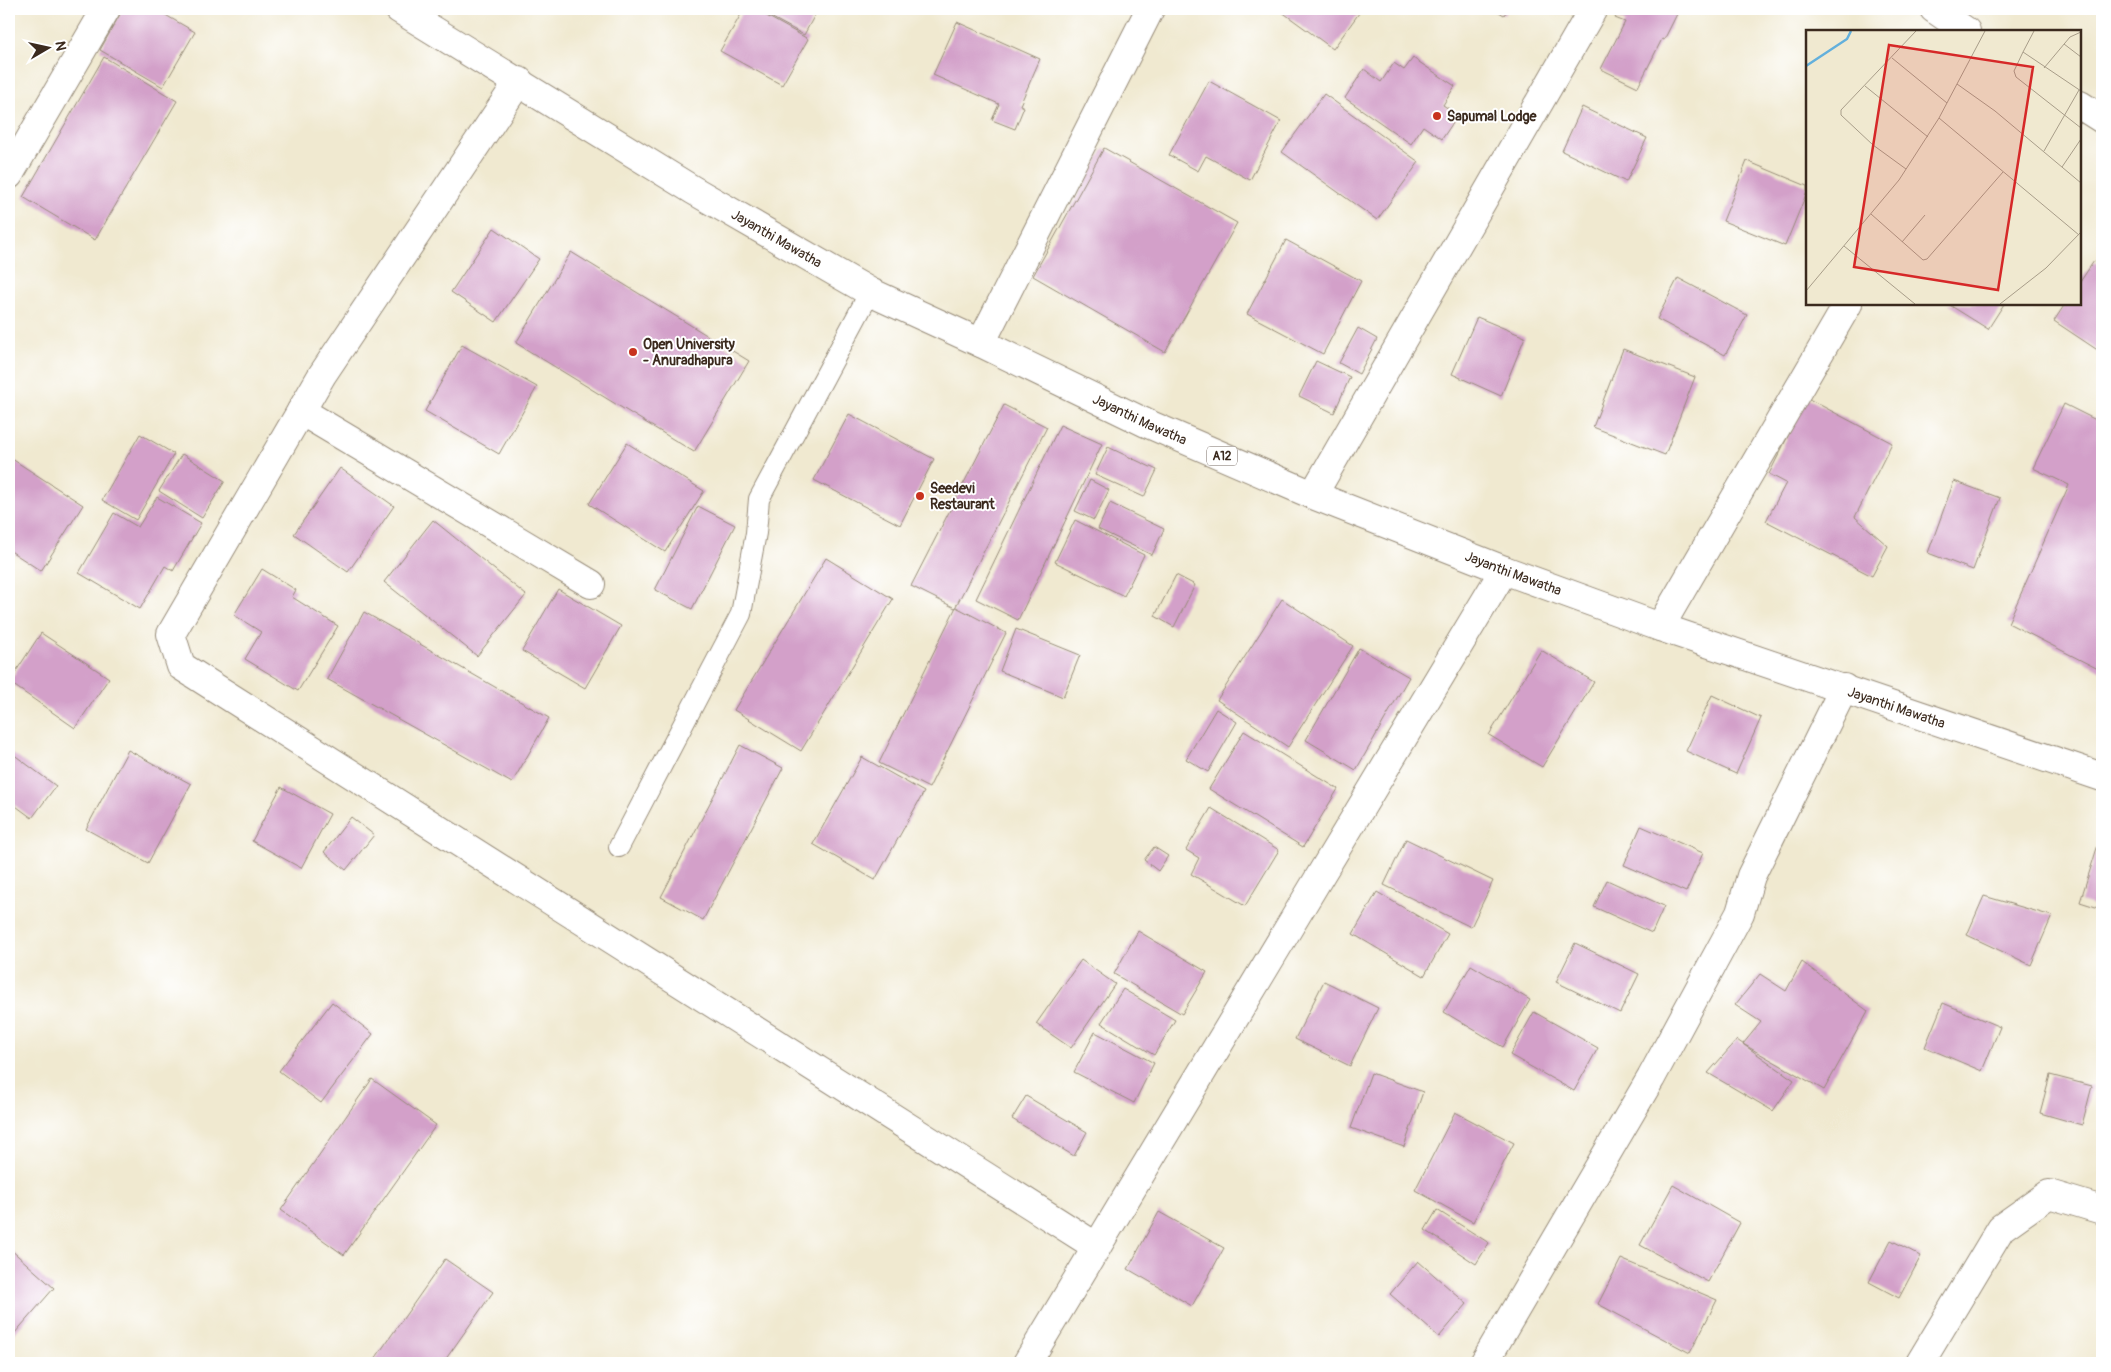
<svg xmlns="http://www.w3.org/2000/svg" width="2111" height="1372" font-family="Pangolin,sans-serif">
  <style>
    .building { fill: #d3a0c9 }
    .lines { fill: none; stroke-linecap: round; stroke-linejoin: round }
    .service-casing { stroke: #968a77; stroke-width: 22 }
    .minor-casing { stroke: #968a77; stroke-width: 30 }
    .trunk-casing { stroke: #968a77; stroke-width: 30 }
    .service { stroke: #fff; stroke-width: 20 }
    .minor { stroke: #fff; stroke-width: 28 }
    .trunk { stroke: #fff; stroke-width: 28 }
    .poi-dot { fill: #c8321e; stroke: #fff; stroke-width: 2 }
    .labels { text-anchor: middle; stroke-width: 4; stroke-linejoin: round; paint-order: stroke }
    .shield { fill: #fff; stroke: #766a62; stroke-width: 1 }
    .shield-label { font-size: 12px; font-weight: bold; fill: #3b2a1e }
    .poi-label { font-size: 14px; font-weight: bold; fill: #3b2a1e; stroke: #fff; text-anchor: start }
    .street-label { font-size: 14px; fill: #3b2a1e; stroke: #fff }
    .inset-river { fill: none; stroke: #63b0dc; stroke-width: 2.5 }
    .inset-road { fill: none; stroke: #a89d89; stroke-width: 1 }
    .view { fill: #d62828; fill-opacity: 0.15; stroke: #d62828; stroke-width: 2.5 }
    .inset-edge { fill: none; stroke: #3b2a1e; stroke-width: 2.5 }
  </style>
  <rect width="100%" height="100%" fill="#fff"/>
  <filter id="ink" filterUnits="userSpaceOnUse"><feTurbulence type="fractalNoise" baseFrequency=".02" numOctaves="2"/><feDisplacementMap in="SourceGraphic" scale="10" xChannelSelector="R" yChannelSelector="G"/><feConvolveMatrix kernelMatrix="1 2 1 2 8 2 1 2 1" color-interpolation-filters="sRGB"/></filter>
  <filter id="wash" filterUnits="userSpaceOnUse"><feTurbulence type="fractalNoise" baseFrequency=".0096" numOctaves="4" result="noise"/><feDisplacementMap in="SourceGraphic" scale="20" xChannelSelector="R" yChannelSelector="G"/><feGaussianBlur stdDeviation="1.12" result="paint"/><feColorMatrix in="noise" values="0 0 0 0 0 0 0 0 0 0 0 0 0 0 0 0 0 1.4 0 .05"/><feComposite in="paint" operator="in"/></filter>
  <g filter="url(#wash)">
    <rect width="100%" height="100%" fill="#f0e9d0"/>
    <g id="blocks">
      <g class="building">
        <path d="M123,9H155L195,32L163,87L100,50Z"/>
        <path d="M744,9H754L808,39L782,85L720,51Z"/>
        <path d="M756,9H818L804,35Z"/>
        <path d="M1278,9H1362L1333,49Z"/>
        <path d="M1494,9H1508L1504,15Z"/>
        <path d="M1620,9L1679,10L1664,40L1662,39L1638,87L1601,69L1625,22L1615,18Z"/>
        <path d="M957,22L1040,59L1020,105L1024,107L1015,129L992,120L999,104L933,75Z"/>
        <path d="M104,57L177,101L95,240L23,197Z"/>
        <path d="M1413,58L1455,86L1443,105L1458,115L1442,139L1423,126L1411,144L1345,98L1364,69L1381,82L1394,63L1404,70Z"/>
        <path d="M1209,81L1281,121L1250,180L1206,156L1198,171L1169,155Z"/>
        <path d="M1324,94L1419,162L1377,220L1282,152Z"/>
        <path d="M1582,107L1647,138L1626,182L1562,151Z"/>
        <path d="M1104,148L1237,223L1165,352L1033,276Z"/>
        <path d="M1747,161L1807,186V192L1785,246L1723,221Z"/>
        <path d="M494,228L539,259L496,322L451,292Z"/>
        <path d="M1286,240L1361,281L1323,354L1247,314Z"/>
        <path d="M571,252L749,361L694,452L516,343Z"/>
        <path d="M2094,261L2102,267V353L2054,321L2065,304H2080V282Z"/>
        <path d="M1678,278L1747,315L1725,355L1657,319Z"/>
        <path d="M1948,304H2004L1988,329Z"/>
        <path d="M1477,317L1525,337L1501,396L1452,374Z"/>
        <path d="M1358,328L1377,339L1359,374L1339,363Z"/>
        <path d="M462,345L537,387L499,454L425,411Z"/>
        <path d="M1623,349L1695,377L1665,455L1593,427Z"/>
        <path d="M1316,361L1350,377L1334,413L1299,396Z"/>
        <path d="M1807,398L1892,443L1855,517L1888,546L1872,576L1766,521L1786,483L1769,474Z"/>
        <path d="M2064,404L2098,421L2102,411V671L2008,623L2069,485L2033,468Z"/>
        <path d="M1004,405L1047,427L955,608L911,586Z"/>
        <path d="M849,414L934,459L900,525L814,480Z"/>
        <path d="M1060,425L1102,444L1018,620L976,599Z"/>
        <path d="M140,434L174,454L136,520L102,500Z"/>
        <path d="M627,443L704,491L665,552L589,504Z"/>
        <path d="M1108,447L1157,470L1144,497L1095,475Z"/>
        <path d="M182,454L225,481L202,518L159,491Z"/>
        <path d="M9,457L83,505L41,571L9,550Z"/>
        <path d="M340,468L394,506L348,572L294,534Z"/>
        <path d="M1090,480L1109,490L1094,520L1075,511Z"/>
        <path d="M1954,481L2000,498L1973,570L1928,553Z"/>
        <path d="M157,497L201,523L173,571L165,566L140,609L79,573L114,513L138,527Z"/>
        <path d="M1110,503L1164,529L1152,555L1098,529Z"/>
        <path d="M698,506L735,525L692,609L655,590Z"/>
        <path d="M433,520L526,595L477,656L384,582Z"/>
        <path d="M1075,520L1144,555L1124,596L1055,562Z"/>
        <path d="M826,558L893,599L801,751L734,710Z"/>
        <path d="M262,569L296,590L292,597L338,626L298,691L245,659L261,632L234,615Z"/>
        <path d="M1176,575L1195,585L1174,627L1155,616Z"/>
        <path d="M558,589L621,626L585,688L522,651Z"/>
        <path d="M1282,599L1353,646L1288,747L1217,700Z"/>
        <path d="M956,607L1006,633L929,788L879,763Z"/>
        <path d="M364,612L549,718L512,783L327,679Z"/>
        <path d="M1016,629L1080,655L1063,697L1000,671Z"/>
        <path d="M41,633L109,678L75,728L9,682Z"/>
        <path d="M1359,648L1409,677L1356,770L1306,740Z"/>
        <path d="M1541,650L1594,682L1542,767L1489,735Z"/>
        <path d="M1712,695L1761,718L1736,774L1686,751Z"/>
        <path d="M1216,709L1237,722L1208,772L1186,759Z"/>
        <path d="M1244,731L1338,789L1303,847L1209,789Z"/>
        <path d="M740,745L783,768L703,920L661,897Z"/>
        <path d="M128,750L191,784L148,863L86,829Z"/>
        <path d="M9,751L56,786L32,818L9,801Z"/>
        <path d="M862,757L924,792L875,880L813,844Z"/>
        <path d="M281,787L330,814L301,868L252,841Z"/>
        <path d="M1211,808L1279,850L1245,906L1191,874L1199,858L1186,850Z"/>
        <path d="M351,817L374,835L346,870L324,852Z"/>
        <path d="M1641,826L1703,853L1686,892L1624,865Z"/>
        <path d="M2102,832V909L2080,902Z"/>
        <path d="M1406,839L1493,881L1471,927L1384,885Z"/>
        <path d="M1154,847L1168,856L1158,871L1144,860Z"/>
        <path d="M1607,880L1664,906L1652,933L1594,907Z"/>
        <path d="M1377,892L1448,934L1424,976L1353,934Z"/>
        <path d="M1984,896L2052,916L2031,965L1967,935Z"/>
        <path d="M1138,931L1207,972L1182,1014L1114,974Z"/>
        <path d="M1575,943L1639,974L1620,1013L1556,982Z"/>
        <path d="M1081,960L1115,984L1071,1048L1036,1024Z"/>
        <path d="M1802,962L1868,1011L1824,1090L1743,1044L1761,1022L1735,1005L1760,974L1786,991Z"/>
        <path d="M1471,965L1530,1000L1503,1047L1444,1012Z"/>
        <path d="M1324,981L1378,1008L1350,1066L1295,1039Z"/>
        <path d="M1123,989L1175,1020L1154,1055L1101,1023Z"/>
        <path d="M332,1002L373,1034L321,1103L279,1071Z"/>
        <path d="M1943,1003L2000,1027L1982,1071L1925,1047Z"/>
        <path d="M1534,1012L1598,1048L1574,1091L1510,1055Z"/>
        <path d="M1095,1032L1154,1063L1134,1103L1074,1072Z"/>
        <path d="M1737,1040L1794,1080L1773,1111L1708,1073Z"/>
        <path d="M1371,1073L1423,1092L1404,1147L1351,1128Z"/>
        <path d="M2050,1075L2092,1086L2082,1125L2040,1113Z"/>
        <path d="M372,1079L436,1125L344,1255L281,1210Z"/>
        <path d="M1026,1096L1087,1132L1074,1156L1012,1119Z"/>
        <path d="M1455,1112L1514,1143L1473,1222L1415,1190Z"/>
        <path d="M1673,1185L1740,1223L1708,1282L1640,1245Z"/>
        <path d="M1437,1210L1489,1243L1476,1264L1425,1230Z"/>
        <path d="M1159,1212L1224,1248L1192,1306L1128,1269Z"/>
        <path d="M1891,1240L1921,1256L1899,1298L1869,1282Z"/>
        <path d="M9,1248L54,1288L14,1334L9,1330Z"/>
        <path d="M445,1259L493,1292L443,1363H372Z"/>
        <path d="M1621,1259L1717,1300L1690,1353L1598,1304Z"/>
        <path d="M1418,1261L1467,1304L1439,1337L1390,1294Z"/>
      </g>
    </g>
  </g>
  <g filter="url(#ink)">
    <use href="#blocks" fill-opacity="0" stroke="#968a77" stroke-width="1"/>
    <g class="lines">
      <g class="service-casing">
        <path id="service" d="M619,847L741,614L756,533L759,499L870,292"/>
      </g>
      <g class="minor-casing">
        <g id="minor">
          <path d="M1934,9L1966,31"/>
          <path d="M519,81L322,375L171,634L181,666L1097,1247"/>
          <path d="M2080,105L2102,119"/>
          <path d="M9,175L106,9"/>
          <path d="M981,343L1150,9"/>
          <path d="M301,411L591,584"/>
          <path d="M1313,495L1593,9"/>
          <path d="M1660,627L1848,304"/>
          <path d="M1027,1363L1504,570"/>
          <path d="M1484,1363L1651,1078L1740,913L1751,876L1844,688"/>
          <path d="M1920,1363L2001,1228L2049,1194L2102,1210"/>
        </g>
      </g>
      <g class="trunk-casing">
        <g id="trunk">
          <path id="s1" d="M399,9L693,190L870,292L981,343L1146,423L1313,495L1504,570L1660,627L2102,777"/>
        </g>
      </g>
      <use href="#service" class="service"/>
      <use href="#minor" class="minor"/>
      <use href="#trunk" class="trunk"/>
    </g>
  </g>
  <g class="poi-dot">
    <circle cx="1437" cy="116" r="5"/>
    <circle cx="633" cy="352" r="5"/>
    <circle cx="920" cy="496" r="5"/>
  </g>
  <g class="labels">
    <rect class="shield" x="1207" y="446.5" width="30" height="19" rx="4"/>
    <g class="shield-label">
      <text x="1222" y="460">A12</text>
    </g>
    <g class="poi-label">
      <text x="1447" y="121">Sapumal Lodge</text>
      <text x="643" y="349">Open University<tspan x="643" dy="16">- Anuradhapura</tspan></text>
      <text x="930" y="493">Seedevi<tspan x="930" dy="16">Restaurant</tspan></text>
    </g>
    <g class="street-label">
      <text dy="5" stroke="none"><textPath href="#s1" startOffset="442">Jayanthi Mawatha</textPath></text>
      <text dy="5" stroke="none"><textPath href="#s1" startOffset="848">Jayanthi Mawatha</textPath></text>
      <text dy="5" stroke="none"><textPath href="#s1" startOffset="1252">Jayanthi Mawatha</textPath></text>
      <text dy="5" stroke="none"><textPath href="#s1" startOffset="1658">Jayanthi Mawatha</textPath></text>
    </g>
  </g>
  <g transform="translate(1806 30)">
    <rect width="275" height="275" fill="#f0e9d0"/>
    <path class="inset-river" d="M0,36L41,9L45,1"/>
    <path class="inset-road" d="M228,1L217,22L275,61M258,14L275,27M217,22L208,41L210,47L275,98M86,28L141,73M238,38L264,7L275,2M151,54L189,81L275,153M59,56L122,107M133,88L273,205M238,121L273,60M256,137L275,109M100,139L67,115L35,85V80L110,1M65,184L117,230L121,229L197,142M96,212L119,185M38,216L109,274M0,261L93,150L133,88L179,1M194,274L240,238L275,202"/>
    <path class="view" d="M83,15L227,37L192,260L48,237Z"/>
    <rect width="275" height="275" class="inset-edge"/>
  </g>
  <rect width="2111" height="1372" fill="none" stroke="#fff" stroke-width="30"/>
  <g transform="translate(48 48) rotate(81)" stroke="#ffffff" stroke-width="4" paint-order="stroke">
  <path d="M0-4L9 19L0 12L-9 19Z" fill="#3b2a1e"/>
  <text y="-8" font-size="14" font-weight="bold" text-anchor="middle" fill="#3b2a1e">N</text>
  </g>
</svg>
